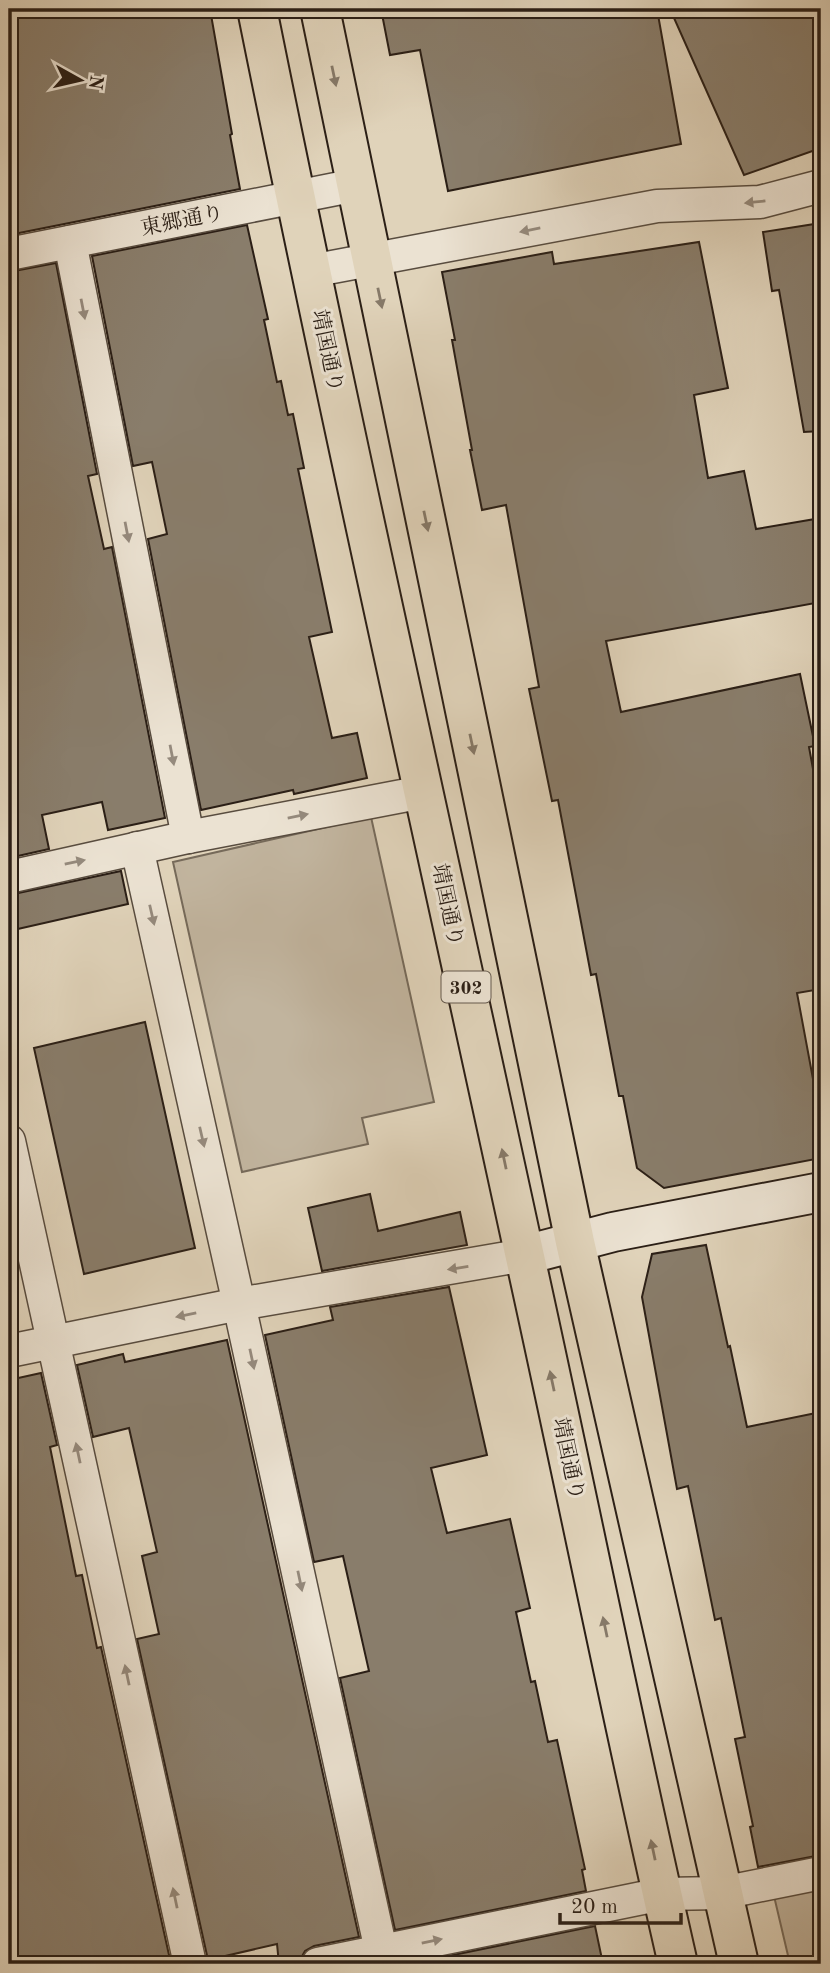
<svg xmlns="http://www.w3.org/2000/svg" width="830" height="1973" font-family="'Old Standard TT','Noto Serif JP',serif">
  <style>
    .green { fill: #c1b49e; stroke: #766a5a; stroke-width: 2 }
    .building { fill: #897d6b; stroke: #2b1f16; stroke-width: 2 }
    .lines { fill: none; stroke-linecap: round; stroke-linejoin: round }
    .street-casing { stroke: #584c3f; stroke-width: 35 }
    .secondary-casing { stroke: #2b1f16; stroke-width: 42 }
    .primary-casing { stroke: #2b1f16; stroke-width: 42 }
    .street { stroke: #ebe2d2; stroke-width: 32 }
    .secondary { stroke: #ebe2d2; stroke-width: 38 }
    .primary { stroke: #e0d3ba; stroke-width: 38 }
    .oneway { fill: #867968 }
    .oneway2 { fill: #958a7d }
    .labels { text-anchor: middle; stroke-width: 6; stroke-linejoin: round; paint-order: stroke }
    .shield { fill: #ebe2d2; stroke: #655a4e; stroke-width: 2 }
    .shield-label { font-size: 19px; font-weight: bold; fill: #2b1f16 }
    .street-label { font-size: 21px; fill: #2b1f16; stroke: #ebe2d2 }
  </style>
  <rect width="100%" height="100%" fill="#e0d3ba"/>
  <filter id="stains"><feTurbulence type="fractalNoise" baseFrequency=".00286" numOctaves="4"/><feColorMatrix values="0 0 0 0 .2 0 0 0 0 .09 0 0 0 0 .02 0 0 0 .5 -.17"/></filter>
  <radialGradient id="worn" r=".72"><stop offset=".6" stop-color="#630" stop-opacity="0"/><stop offset="1" stop-color="#630" stop-opacity=".3"/></radialGradient>
  <g class="green">
    <path d="M371,817L434,1102L362,1118L368,1144L242,1172L173,862Z"/>
    <path d="M821,1886V1964H790L774,1896Z"/>
  </g>
  <g class="building">
    <path d="M9,9H210L232,134L230,135L240,189L9,235Z"/>
    <path d="M381,9H657L681,144L448,191L420,50L390,55Z"/>
    <path d="M670,9H821V148L744,175Z"/>
    <path d="M821,223V431L804,432L779,290L772,291L763,232Z"/>
    <path d="M247,225L268,319L264,320L277,382L281,381L288,415L293,414L304,468L298,469L332,632L309,637L332,738L357,733L367,778L294,794L293,790L201,810L148,539L167,534L152,462L133,466L92,256Z"/>
    <path d="M699,242L728,388L694,395L708,478L744,471L756,529L821,518V602L606,641L621,712L800,674L815,746L809,747L821,813V989L797,993L816,1095L821,1094V1158L664,1188L637,1168L623,1096H619L596,974L591,975L558,800L552,801L529,689L539,687L506,505L482,510L470,450H472L452,340H455L442,272L552,252L554,264Z"/>
    <path d="M56,263L97,474L88,476L104,549L112,547L165,818L108,830L102,802L42,815L49,849L9,858V272Z"/>
    <path d="M121,871L128,904L9,931V895Z"/>
    <path d="M145,1022L195,1248L84,1274L34,1048Z"/>
    <path d="M370,1194L378,1231L460,1212L467,1245L322,1271L308,1208Z"/>
    <path d="M706,1245L728,1347L730,1346L747,1427L821,1412V1855L758,1867L750,1827L753,1826L735,1739L745,1737L721,1618L715,1620L688,1486L677,1489L642,1297L652,1254Z"/>
    <path d="M449,1287L487,1455L431,1468L447,1533L510,1519L530,1608L516,1612L531,1682L535,1681L548,1742L557,1740L585,1869L582,1870L586,1891L395,1930L340,1678L369,1671L343,1556L314,1562L265,1335L333,1320L330,1307Z"/>
    <path d="M227,1340L359,1937L314,1946L305,1951L301,1958L300,1964H279L277,1944L208,1960L137,1639L159,1634L142,1556L157,1552L129,1428L93,1437L77,1365L123,1354L125,1362Z"/>
    <path d="M41,1373L57,1445L50,1447L76,1576L82,1575L97,1648L101,1647L171,1964H9V1380Z"/>
    <path d="M595,1926L603,1964H409Z"/>
  </g>
  <g class="lines">
    <g class="street-casing">
      <g id="street">
        <path d="M70,242L188,837"/>
        <path d="M9,254L356,185"/>
        <path d="M311,271L657,206L760,202L821,186"/>
        <path d="M137,848L239,1304L384,1964"/>
        <path d="M9,877L188,837L423,792"/>
        <path d="M9,1141L190,1964"/>
        <path d="M9,1351L239,1304L525,1255"/>
        <path d="M318,1964L662,1894L722,1893L821,1873"/>
      </g>
    </g>
    <g class="secondary-casing">
      <path id="secondary" d="M525,1255L613,1232L821,1192"/>
    </g>
    <g class="primary-casing">
      <g id="primary">
        <path d="M257,9C341,426 435,841 525,1257C577,1493 624,1729 678,1964"/>
        <path d="M320,9L575,1242L739,1964"/>
      </g>
    </g>
    <use href="#street" class="street"/>
    <use href="#secondary" class="secondary"/>
    <use href="#primary" class="primary"/>
  </g>
  <defs><path id="oneway-solid" d="M-6-.8H1V-3.2L6.5 0L1 3.2V.8H-6Z" transform="scale(1.75)"/></defs>
  <g class="oneway">
    <use href="#oneway-solid" transform="translate(334 76) rotate(78)"/>
    <use href="#oneway-solid" transform="translate(380 298) rotate(78)"/>
    <use href="#oneway-solid" transform="translate(426 521) rotate(78)"/>
    <use href="#oneway-solid" transform="translate(472 744) rotate(78)"/>
    <use href="#oneway-solid" transform="translate(504 1159) rotate(-102)"/>
    <use href="#oneway-solid" transform="translate(552 1381) rotate(-102)"/>
    <use href="#oneway-solid" transform="translate(605 1627) rotate(-102)"/>
    <use href="#oneway-solid" transform="translate(653 1850) rotate(-102)"/>
  </g>
  <g class="oneway2">
    <use href="#oneway-solid" transform="translate(755 202) rotate(174)"/>
    <use href="#oneway-solid" transform="translate(530 230) rotate(169)"/>
    <use href="#oneway-solid" transform="translate(83 309) rotate(79)"/>
    <use href="#oneway-solid" transform="translate(127 532) rotate(79)"/>
    <use href="#oneway-solid" transform="translate(172 755) rotate(79)"/>
    <use href="#oneway-solid" transform="translate(298 816) rotate(-11)"/>
    <use href="#oneway-solid" transform="translate(75 862) rotate(-12)"/>
    <use href="#oneway-solid" transform="translate(152 915) rotate(77)"/>
    <use href="#oneway-solid" transform="translate(202 1137) rotate(77)"/>
    <use href="#oneway-solid" transform="translate(458 1268) rotate(171)"/>
    <use href="#oneway-solid" transform="translate(186 1315) rotate(168)"/>
    <use href="#oneway-solid" transform="translate(252 1359) rotate(78)"/>
    <use href="#oneway-solid" transform="translate(78 1453) rotate(-102)"/>
    <use href="#oneway-solid" transform="translate(300 1581) rotate(78)"/>
    <use href="#oneway-solid" transform="translate(127 1675) rotate(-102)"/>
    <use href="#oneway-solid" transform="translate(175 1898) rotate(-102)"/>
    <use href="#oneway-solid" transform="translate(432 1941) rotate(-12)"/>
  </g>
  <g class="labels">
    <rect class="shield" x="441.5" y="971.5" width="49" height="31" rx="5"/>
    <g class="shield-label">
      <text x="466" y="994">302</text>
    </g>
    <g class="street-label">
      <text transform="translate(182 220) rotate(-11)" y="7">東郷通り</text>
      <text transform="translate(328 351) rotate(78)" y="7">靖国通り</text>
      <text transform="translate(448 905) rotate(78)" y="7">靖国通り</text>
      <text transform="translate(569 1459) rotate(78)" y="7">靖国通り</text>
    </g>
  </g>
  <rect width="830" height="1973" fill="none" stroke="#e0d3ba" stroke-width="35"/>
  <rect x="10" y="10" width="809" height="1952" fill="none" stroke="#2b1f16" stroke-width="3.5"/>
  <rect x="18" y="18" width="795" height="1938" fill="none" stroke="#2b1f16" stroke-width="2"/>
  <g transform="translate(80 80) rotate(98)" stroke="#ebe2d2" stroke-width="5" paint-order="stroke">
  <path d="M0-5L12 26L0 18L-12 26Z" fill="#2b1f16"/>
  <text y="-10" font-size="19" font-weight="bold" text-anchor="middle" fill="#2b1f16">N</text>
  </g>
  <path d="M560 1913v10h121v-10" fill="none" stroke="#2b1f16" stroke-width="3.5"/>
  <text x="571" y="1913" font-size="21" fill="#2b1f16" stroke="#ebe2d2" stroke-width="5" paint-order="stroke">20 m</text>
  <rect width="100%" height="100%" filter="url(#stains)"/>
  <rect width="100%" height="100%" fill="url(#worn)"/>
</svg>
